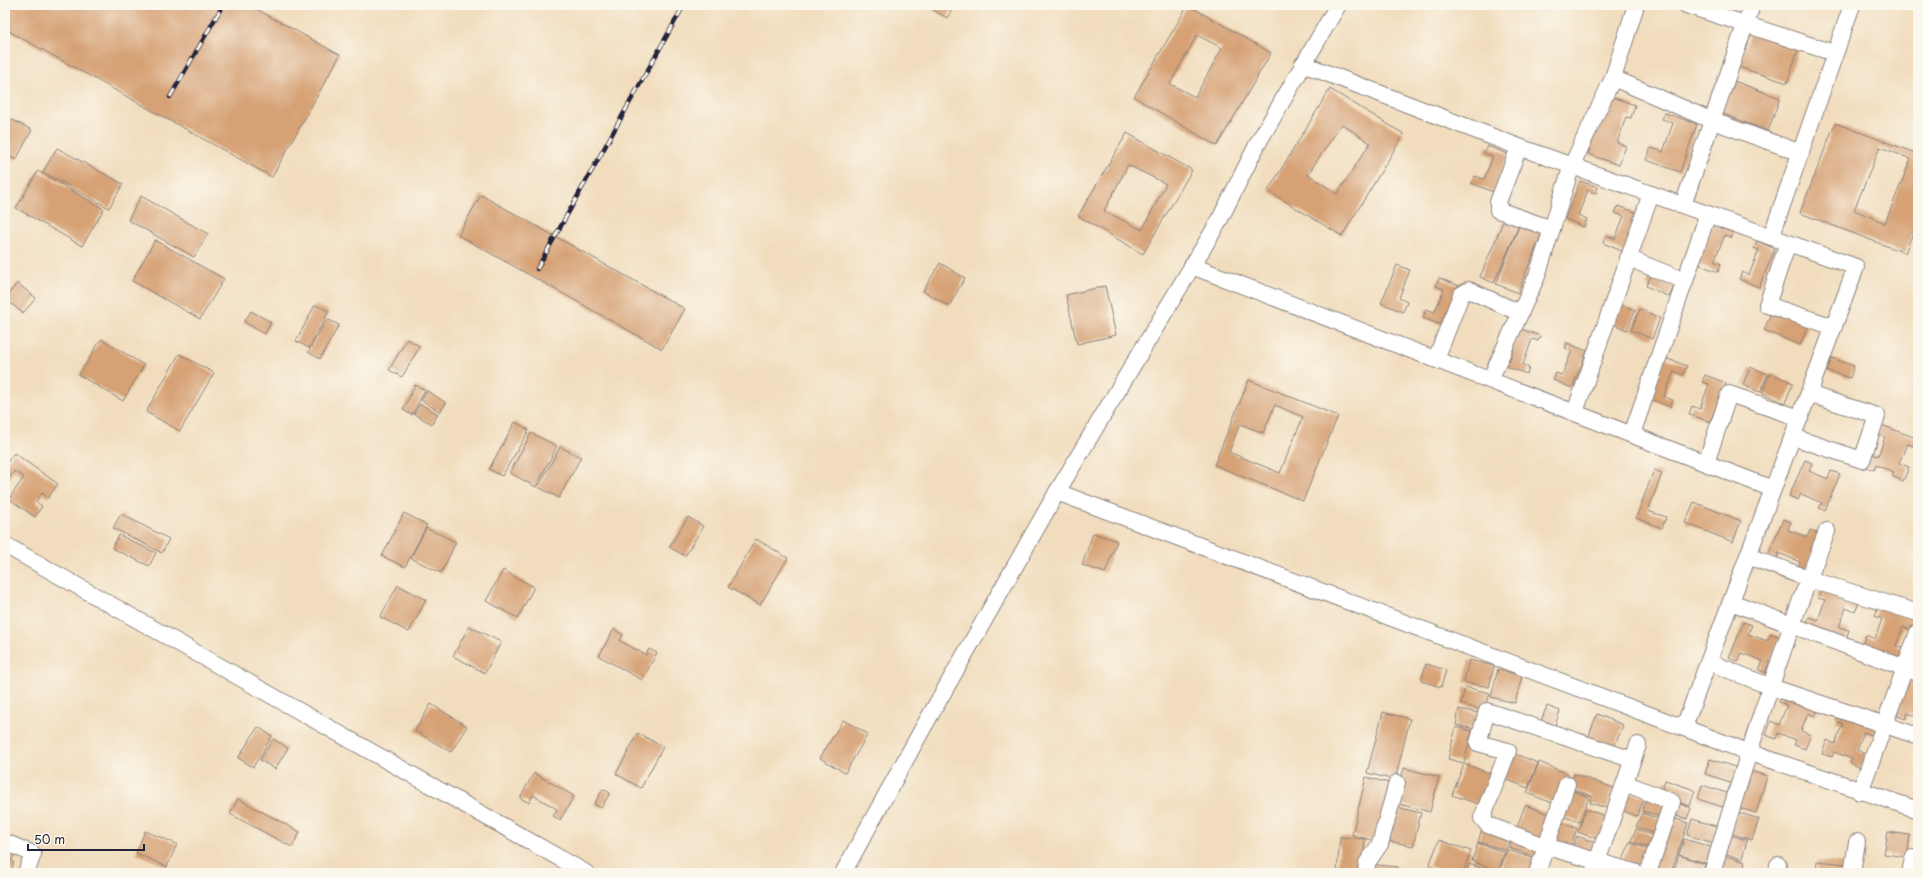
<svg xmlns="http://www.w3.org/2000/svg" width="1923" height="878" font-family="'Playpen Sans',sans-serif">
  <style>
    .building { fill: #d6a174; fill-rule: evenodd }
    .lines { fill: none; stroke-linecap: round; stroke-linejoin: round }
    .minor-casing { stroke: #8a807c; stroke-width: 18 }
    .minor { stroke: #fff; stroke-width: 16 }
    .rail-casing { stroke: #22223b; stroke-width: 4.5 }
    .rail { stroke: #fbf7ec; stroke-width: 3; stroke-dasharray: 9; stroke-linecap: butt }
  </style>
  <rect width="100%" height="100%" fill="#fbf7ec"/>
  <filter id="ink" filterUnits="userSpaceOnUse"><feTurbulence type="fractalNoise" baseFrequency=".025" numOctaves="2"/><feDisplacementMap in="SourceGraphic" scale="8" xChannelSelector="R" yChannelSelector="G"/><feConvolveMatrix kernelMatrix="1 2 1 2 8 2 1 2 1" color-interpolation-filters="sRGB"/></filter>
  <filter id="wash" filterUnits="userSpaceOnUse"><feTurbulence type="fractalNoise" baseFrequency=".012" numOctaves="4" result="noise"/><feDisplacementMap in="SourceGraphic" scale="16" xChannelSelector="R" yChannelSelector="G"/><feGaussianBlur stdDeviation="0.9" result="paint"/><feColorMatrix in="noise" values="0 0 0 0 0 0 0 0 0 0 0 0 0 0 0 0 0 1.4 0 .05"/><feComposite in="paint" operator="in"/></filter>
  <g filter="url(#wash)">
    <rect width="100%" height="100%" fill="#f1ddbd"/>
    <g id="blocks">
      <g class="building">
        <path d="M5,5H249L340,55L272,177L5,29Z"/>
        <path d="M925,5H955L947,18Z"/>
        <path d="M1188,5L1271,53L1217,146L1134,97ZM1197,35L1222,48L1195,97L1170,84Z"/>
        <path d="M1752,28L1800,44L1787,83L1739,67Z"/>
        <path d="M1734,81L1780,98L1768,131L1721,113Z"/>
        <path d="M1330,89L1404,134L1342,236L1268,191ZM1342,124L1370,143L1337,194L1308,174Z"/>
        <path d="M1609,96L1635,105L1631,118L1626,117L1617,143L1626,146L1619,165L1588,154Z"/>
        <path d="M1665,113L1697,124L1680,172L1646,160L1651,148L1663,152L1673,123L1662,119Z"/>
        <path d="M5,116L32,130L16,160L5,154Z"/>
        <path d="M1835,123L1918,154V220L1905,253L1800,213ZM1880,147L1911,159L1885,223L1854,210Z"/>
        <path d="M1127,133L1192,170L1143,254L1078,216ZM1128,165L1166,184L1142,230L1104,211Z"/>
        <path d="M1487,146L1508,154L1493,192L1471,183L1475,176L1484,179L1493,157L1484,153Z"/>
        <path d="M57,148L123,184L109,208L43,172Z"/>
        <path d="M38,171L104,209L82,246L16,208Z"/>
        <path d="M1580,181L1598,187L1596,193L1588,190L1578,215L1587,219L1584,227L1565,219Z"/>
        <path d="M481,195L685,309L662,349L458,235Z"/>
        <path d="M141,196L208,234L194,257L128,220Z"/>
        <path d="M1618,206L1640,214L1624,252L1603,243L1606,235L1615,239L1624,216L1615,213Z"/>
        <path d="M1505,217L1520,223L1494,283L1480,277Z"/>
        <path d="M1521,221L1543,230L1518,293L1496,284Z"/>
        <path d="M1713,225L1733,233L1731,238L1725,235L1714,261L1721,264L1718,272L1698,264Z"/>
        <path d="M155,240L224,279L200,319L132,281Z"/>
        <path d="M1757,241L1775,249L1759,287L1739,279L1742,272L1749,275L1759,250L1754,248Z"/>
        <path d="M940,263L965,278L949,306L923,291Z"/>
        <path d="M1397,265L1410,270L1399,298L1407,302L1403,312L1381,303Z"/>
        <path d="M1653,271L1676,282L1669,297L1646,286Z"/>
        <path d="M1439,278L1462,287L1447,327L1423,318L1426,309L1435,312L1444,289L1436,286Z"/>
        <path d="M17,283L36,298L23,313L5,299Z"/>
        <path d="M1105,286L1116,335L1077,344L1066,295Z"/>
        <path d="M315,305L329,311L309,348L296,341Z"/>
        <path d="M1621,305L1635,310L1627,330L1613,324Z"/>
        <path d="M1640,309L1660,318L1652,339L1631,330Z"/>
        <path d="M1772,310L1809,324L1800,345L1764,330Z"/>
        <path d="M251,311L271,322L265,334L244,322Z"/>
        <path d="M327,319L339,325L320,359L308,352Z"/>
        <path d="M1521,329L1540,336L1538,341L1532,339L1523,365L1529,368L1527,374L1507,367Z"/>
        <path d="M101,339L144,365L123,401L79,375Z"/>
        <path d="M407,339L420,346L402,377L389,370Z"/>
        <path d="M1567,343L1587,351L1572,388L1553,380L1556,373L1562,375L1572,351L1565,348Z"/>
        <path d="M179,354L214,373L180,431L146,412Z"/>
        <path d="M1665,358L1687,366L1683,375L1674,371L1664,397L1673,400L1670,407L1650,399Z"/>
        <path d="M1832,358L1854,366L1850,378L1827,371Z"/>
        <path d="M1750,367L1768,374L1760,392L1743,385Z"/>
        <path d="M1770,373L1793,383L1785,403L1762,393Z"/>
        <path d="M1705,375L1726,383L1710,422L1689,414L1692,406L1700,409L1709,384L1702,382Z"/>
        <path d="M1249,380L1338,416L1303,501L1214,465ZM1275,405L1303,417L1280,473L1229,452L1240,424L1263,433Z"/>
        <path d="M415,385L425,390L412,415L403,410Z"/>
        <path d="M427,391L446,403L440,412L421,400Z"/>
        <path d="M420,404L438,414L432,424L414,414Z"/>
        <path d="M515,422L529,430L502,476L489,469Z"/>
        <path d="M1881,425L1916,438L1914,446L1907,444L1899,463L1909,467L1903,481L1892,476L1894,472L1876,465L1874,470L1864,466L1869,453L1878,456L1885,437L1878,434Z"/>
        <path d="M531,433L557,446L536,487L510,473Z"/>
        <path d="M560,447L581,457L559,498L538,487Z"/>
        <path d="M14,453L58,484L48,498L42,493L36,502L42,506L35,517L9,499L24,477L14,471L9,478L5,476V465Z"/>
        <path d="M1805,460L1812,463L1809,471L1828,479L1831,471L1840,474L1825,510L1819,508L1822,503L1801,494L1798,500L1789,496Z"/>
        <path d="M1654,470L1662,473L1648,511L1666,517L1662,528L1636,518Z"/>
        <path d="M1694,502L1741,521L1733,542L1685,523Z"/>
        <path d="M404,513L427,525L405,567L382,556Z"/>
        <path d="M121,514L169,539L162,553L113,528Z"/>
        <path d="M688,517L703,526L685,556L669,547Z"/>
        <path d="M1783,519L1791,522L1788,530L1807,537L1810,530L1820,534L1805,571L1798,567L1800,562L1779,553L1777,559L1768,555Z"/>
        <path d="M426,528L456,542L441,573L411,558Z"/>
        <path d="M1093,533L1117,541L1105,573L1082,565Z"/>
        <path d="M119,535L156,553L149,566L112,548Z"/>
        <path d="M756,539L788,558L760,605L728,587Z"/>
        <path d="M503,570L534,587L518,618L486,601Z"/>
        <path d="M398,585L426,600L409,632L380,617Z"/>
        <path d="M1821,588L1859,603L1855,612L1846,608L1839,627L1849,630L1844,644L1805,628L1809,617L1818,620L1825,600L1818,598Z"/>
        <path d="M1878,607L1917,622L1913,631L1903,627L1896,646L1906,649L1900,663L1861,649L1866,635L1875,639L1882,619L1875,616Z"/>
        <path d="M1744,622L1752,625L1748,634L1767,641L1771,633L1780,637L1765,673L1759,670L1763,661L1742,653L1738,662L1729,658Z"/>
        <path d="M469,626L501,642L485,673L453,656Z"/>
        <path d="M614,629L623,635L620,641L646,655L649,649L657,653L642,680L599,656Z"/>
        <path d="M1469,660L1494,666L1489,687L1464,682Z"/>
        <path d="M1426,664L1446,670L1441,687L1421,681Z"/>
        <path d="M1498,669L1522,676L1515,703L1491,697Z"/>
        <path d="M1909,679L1917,682L1914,690L1918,691V717L1908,713L1906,719L1897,716Z"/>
        <path d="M1465,687L1490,693L1485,711L1461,704Z"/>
        <path d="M1783,693L1819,707L1815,716L1808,713L1801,731L1811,735L1805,749L1794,745L1796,740L1778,733L1776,739L1766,735L1771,721L1779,725L1787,705L1779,702Z"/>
        <path d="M431,704L467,726L451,752L415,731Z"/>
        <path d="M1547,706L1560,711L1554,728L1540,723Z"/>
        <path d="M1459,709L1483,714L1480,730L1456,725Z"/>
        <path d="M1383,712L1410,719L1395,780L1367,773Z"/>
        <path d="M1839,712L1878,727L1874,736L1864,732L1857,750L1867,754L1861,768L1850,763L1852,759L1834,752L1832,757L1822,754L1827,740L1835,744L1843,724L1836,721Z"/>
        <path d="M1597,714L1623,725L1613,750L1587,740Z"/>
        <path d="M843,720L868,734L845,773L820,758Z"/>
        <path d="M258,727L272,736L253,767L238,758Z"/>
        <path d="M1456,727L1472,731L1464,763L1448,759Z"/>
        <path d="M638,733L663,747L641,788L616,774Z"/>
        <path d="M273,739L288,748L275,769L260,760Z"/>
        <path d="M1510,752L1538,763L1528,788L1500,777Z"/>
        <path d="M1710,759L1738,768L1733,783L1705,774Z"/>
        <path d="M1539,762L1569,774L1557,805L1527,793Z"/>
        <path d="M1464,764L1495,775L1484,806L1452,795Z"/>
        <path d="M1404,768L1439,777L1430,812L1395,803Z"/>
        <path d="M1747,770L1767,776L1756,813L1736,807Z"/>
        <path d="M534,773L574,796L560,820L553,816L557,809L533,795L529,803L520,798Z"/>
        <path d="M1574,774L1614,788L1607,808L1590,803L1592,796L1569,788Z"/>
        <path d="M1366,777L1393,784L1379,842L1352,835Z"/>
        <path d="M1665,780L1695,790L1690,806L1660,796Z"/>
        <path d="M1702,785L1730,794L1726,808L1698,799Z"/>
        <path d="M603,789L610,793L601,808L594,804Z"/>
        <path d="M1568,789L1589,797L1580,822L1559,815Z"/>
        <path d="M1625,790L1645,797L1637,816L1618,809Z"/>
        <path d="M1648,795L1670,802L1664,818L1642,811Z"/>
        <path d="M238,799L300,832L292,847L230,814Z"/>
        <path d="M1675,802L1691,808L1687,819L1671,814Z"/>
        <path d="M1525,805L1555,816L1544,844L1515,833Z"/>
        <path d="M1396,807L1421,813L1413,846L1388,841Z"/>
        <path d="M1586,809L1608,817L1600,840L1578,832Z"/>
        <path d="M1737,812L1759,819L1752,840L1730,833Z"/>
        <path d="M1642,813L1664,821L1659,835L1636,827Z"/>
        <path d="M1669,817L1688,823L1671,873H1650Z"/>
        <path d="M1692,819L1719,827L1714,843L1687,835Z"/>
        <path d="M1558,822L1577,828L1570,850L1550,843Z"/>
        <path d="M1483,825L1511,834L1506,850L1478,842Z"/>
        <path d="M1636,829L1659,838L1655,850L1631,841Z"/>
        <path d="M145,831L177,844L167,867L136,853Z"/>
        <path d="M1888,832L1910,835L1907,857L1884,854Z"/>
        <path d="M1726,834L1747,840L1742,859L1721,852Z"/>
        <path d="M1513,836L1541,845L1537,857L1509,848Z"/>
        <path d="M1577,836L1599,844L1594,858L1572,850Z"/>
        <path d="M1340,837L1365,839L1362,873H1337Z"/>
        <path d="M1684,839L1711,847L1706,863L1679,855Z"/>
        <path d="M1439,840L1471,851L1463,873H1450L1429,866Z"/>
        <path d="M1630,842L1654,852L1646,872L1622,863Z"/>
        <path d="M1478,843L1505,852L1498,871L1472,861Z"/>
        <path d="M5,846L16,851L12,860L5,857Z"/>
        <path d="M1507,850L1539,860L1534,873H1499Z"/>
        <path d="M1720,854L1745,862L1742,873H1719Z"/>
        <path d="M1679,855L1705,864L1702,873H1680L1674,871Z"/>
        <path d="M5,859L14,862L10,873H5Z"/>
        <path d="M1817,861L1847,864L1846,873H1816Z"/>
        <path d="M1369,864L1398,867L1397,873H1369Z"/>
        <path d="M1469,864L1494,873H1466Z"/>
        <path d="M1425,868L1440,873H1423Z"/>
      </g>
    </g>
  </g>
  <g filter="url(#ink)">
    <use href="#blocks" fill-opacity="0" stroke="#8a807c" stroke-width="1"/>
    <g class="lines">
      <g class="minor-casing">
        <g id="minor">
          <path d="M1686,5L1834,53"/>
          <path d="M1303,64L1519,147L1856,267L1684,727"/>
          <path d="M1613,78L1713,121L1801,153"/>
          <path d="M1519,147L1498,202V210L1552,229"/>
          <path d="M1683,205L1752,5"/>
          <path d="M1771,237L1852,5"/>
          <path d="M1788,243L1767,305L1834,327"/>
          <path d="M1628,258L1685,281"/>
          <path d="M1192,266L1773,489"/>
          <path d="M1436,359L1461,295L1469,290L1520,313"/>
          <path d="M1490,380L1537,276L1572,165L1613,78L1636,5"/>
          <path d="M1575,412L1651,194"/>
          <path d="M1632,434L1708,214"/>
          <path d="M1793,437L1862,460L1877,416L1809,394"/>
          <path d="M1706,463L1729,394L1800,418"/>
          <path d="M1057,492L1748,752L1918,810"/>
          <path d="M5,545L586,873"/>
          <path d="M1748,556L1815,581L1918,613"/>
          <path d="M1731,602L1918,673"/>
          <path d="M1709,662L1771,687L1918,736"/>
          <path d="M1633,760L1487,711L1478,743L1508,751L1482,818L1488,825L1545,846L1637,873"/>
          <path d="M1625,783L1672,802L1648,873"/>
          <path d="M1860,792L1918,632"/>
          <path d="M5,842L33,854L26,873"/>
          <path d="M843,873L923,728L1057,492L1218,223L1258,143L1338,5"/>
          <path d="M1366,873L1367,863L1380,844L1397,783"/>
          <path d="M1537,873L1567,784"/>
          <path d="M1593,873L1638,745"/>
          <path d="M1712,873C1746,758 1783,643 1827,531"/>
          <path d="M1777,873L1778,865"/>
          <path d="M1852,873L1857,842"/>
          <path d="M1910,873L1913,858"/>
        </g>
      </g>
      <use href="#minor" class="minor"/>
      <g class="rail-casing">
        <g id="rail">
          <path d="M170,97L223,5"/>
          <path d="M537,269L684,5"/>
        </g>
      </g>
      <use href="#rail" class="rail"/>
    </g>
  </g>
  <rect width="1923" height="878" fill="none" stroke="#fbf7ec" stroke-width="20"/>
  <path d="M28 844v6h116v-6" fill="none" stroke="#22223b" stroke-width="2"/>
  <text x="34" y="844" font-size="12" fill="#22223b" stroke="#fbf7ec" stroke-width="3" paint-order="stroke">50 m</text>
</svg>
